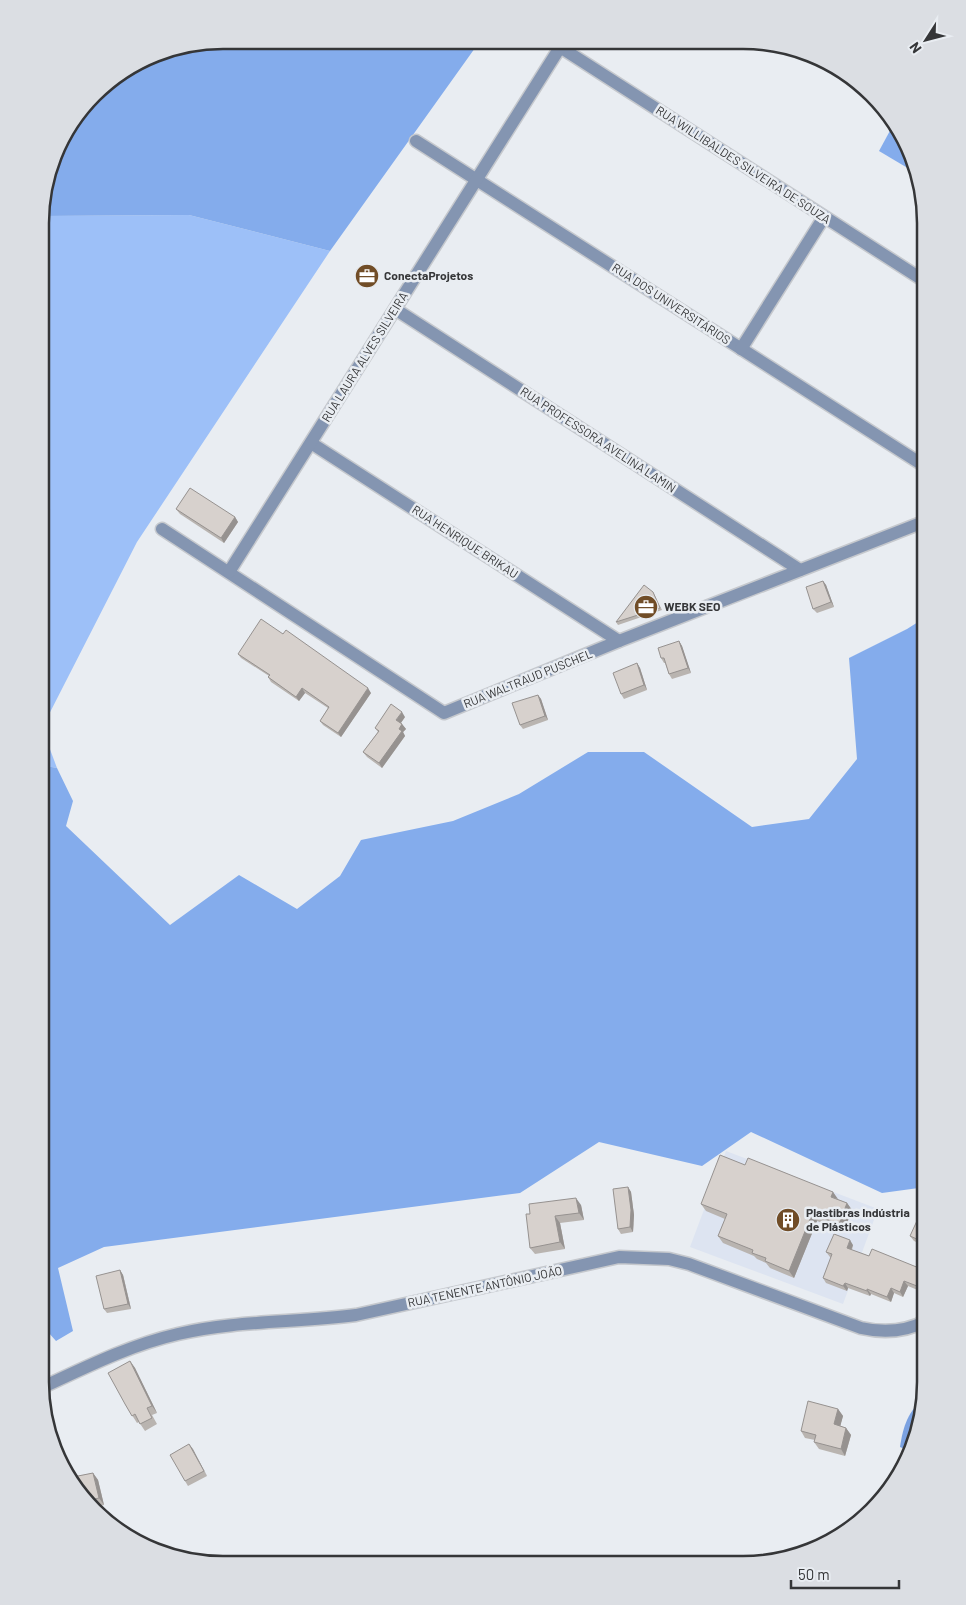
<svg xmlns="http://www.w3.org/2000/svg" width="966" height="1605" font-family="Barlow,sans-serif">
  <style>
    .built { fill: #dde4f1 }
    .green { fill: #9dc0f8 }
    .forest { fill: #84acec }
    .water { fill: #7aa1e1 }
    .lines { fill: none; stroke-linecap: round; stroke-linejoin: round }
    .minor-casing { stroke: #c5c8cd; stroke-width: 15 }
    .minor { stroke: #8495b1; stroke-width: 12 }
    .wall { fill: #b9b4b0 }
    .shaded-wall { fill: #969290 }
    .building { fill: #d7d1cd; stroke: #969290 }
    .labels { text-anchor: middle; stroke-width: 5; stroke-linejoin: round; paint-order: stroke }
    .street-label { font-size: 12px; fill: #353638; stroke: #e9edf2 }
    .poi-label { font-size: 12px; font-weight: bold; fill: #353638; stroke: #e9edf2; text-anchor: start }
    .rim { fill: none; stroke: #353638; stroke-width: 2.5 }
  </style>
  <rect width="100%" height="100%" fill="#e9edf2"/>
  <path class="built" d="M726,1151L878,1209L843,1304L690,1247Z"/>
  <path class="green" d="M189,215L330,251L137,542L42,728L57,768L41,765L42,216Z"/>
  <g class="forest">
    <path d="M222,40L480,41L330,251L189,215L42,216V199L59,141L102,85L153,54Z"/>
    <path d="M892,127L912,153L916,173L879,151Z"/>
    <path d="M926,617V1187L882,1193L751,1132L702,1166L599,1142L520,1193L104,1247L58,1268L73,1331L56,1341L40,1323L41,834L44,828L43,808L41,807V765L57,768L73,801L66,826L170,925L239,875L297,909L340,876L361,840L453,821L519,794L588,752H644L752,827L809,819L857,759L849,658L907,629Z"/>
  </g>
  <path class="water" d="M925,1398L912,1452L900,1447C903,1427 908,1410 925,1398Z"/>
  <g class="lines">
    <g class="minor-casing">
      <g id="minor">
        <path d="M560,47L926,282"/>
        <path d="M416,141L926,467"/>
        <path d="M395,309L800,570"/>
        <path d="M741,349L824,217"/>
        <path d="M311,443L619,641"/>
        <path d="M162,529L444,713L619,641L926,521"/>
        <path d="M229,572L564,41"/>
        <path d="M41,1388C86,1367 130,1345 178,1334C236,1320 297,1323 356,1315L619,1257L669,1259L689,1264L861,1328C883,1333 905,1332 926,1321"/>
      </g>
    </g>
    <use href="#minor" class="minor"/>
  </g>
  <g class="wall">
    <path d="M176,509L235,517L238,522L224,543L180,514Z"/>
    <path d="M823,581L826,585L834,607L817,613L813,609Z"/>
    <path d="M653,592L662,610L618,625L616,622Z"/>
    <path d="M679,641L682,646L691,673L672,679L669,674L665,663H664L661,658Z"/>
    <path d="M238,654L371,693L341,737L323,725L320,721L328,708L305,693L299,701L271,682L268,677L269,676L241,658Z"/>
    <path d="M637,663L640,668L647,690L624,699L621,694Z"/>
    <path d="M538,695L541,699L548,720L523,729L520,725Z"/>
    <path d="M405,717L401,723L406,729L403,732L405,736L382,768L367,757L363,752L378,732L375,728Z"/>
    <path d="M745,1165L833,1192L837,1199L847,1203L852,1210L844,1231L817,1221L794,1278L770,1268L766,1263L757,1259L754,1256L723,1243L718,1236L725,1219L706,1211L701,1204Z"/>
    <path d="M628,1187L631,1192L634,1215L633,1232L621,1234L618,1229Z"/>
    <path d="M581,1205L584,1220L560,1223L565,1249L535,1254L530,1248V1214Z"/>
    <path d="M926,1208V1277L920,1291L908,1286L903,1297L894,1293L891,1302L871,1294L870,1296L848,1288L847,1291L826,1283L823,1278L831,1258L830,1257L826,1252L853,1245L852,1250L869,1256L917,1267L925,1246L914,1241L910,1236Z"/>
    <path d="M120,1270L123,1275L131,1309L107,1313L104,1309Z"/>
    <path d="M130,1361L135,1368L157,1413L152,1415L157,1424L145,1431L139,1422L137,1423L125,1404Z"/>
    <path d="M838,1409L843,1416L840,1426L846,1428L851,1435L845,1456L819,1449L814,1442L815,1440L805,1438L801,1431Z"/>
    <path d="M189,1444L207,1476L188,1486L185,1481Z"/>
    <path d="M93,1473L98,1480L104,1505L96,1507L73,1477Z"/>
  </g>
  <g class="shaded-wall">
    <path d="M235,517L238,522L224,543L221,538Z"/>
    <path d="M823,581L826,585L834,607L831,602Z"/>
    <path d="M679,641L682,646L691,673L688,668Z"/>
    <path d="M637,663L640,668L647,690L644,685Z"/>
    <path d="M302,688L305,693L299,701L296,697Z"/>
    <path d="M368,688L371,693L341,737L338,733Z"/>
    <path d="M538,695L541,699L548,720L545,716Z"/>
    <path d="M402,712L405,717L400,724L396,720Z"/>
    <path d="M402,724L406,729L403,732L405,736L382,768L379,763Z"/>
    <path d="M628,1187L631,1192L634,1215L633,1232L630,1227Z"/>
    <path d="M833,1192L838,1199L831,1197Z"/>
    <path d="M576,1198L581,1205L584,1220L579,1213Z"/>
    <path d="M847,1203L852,1210L844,1231L839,1224Z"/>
    <path d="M812,1214L817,1221L794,1278L789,1271Z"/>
    <path d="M555,1216L560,1223L565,1249L560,1242Z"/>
    <path d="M850,1240L853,1245L850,1253L847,1248Z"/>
    <path d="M120,1270L123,1275L131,1309L128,1304Z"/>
    <path d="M923,1270L926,1274V1277L920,1291L917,1286Z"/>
    <path d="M904,1281L908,1286L903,1297L900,1292Z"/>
    <path d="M845,1283L848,1288L847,1291L843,1286Z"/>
    <path d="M891,1288L894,1293L891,1302L887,1297Z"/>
    <path d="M867,1289L871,1294L870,1296L867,1291Z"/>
    <path d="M130,1361L135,1368L157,1413L152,1406Z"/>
    <path d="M838,1409L843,1416L839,1431L834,1424Z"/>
    <path d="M846,1428L851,1435L845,1456L841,1449Z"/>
    <path d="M189,1444L193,1449L207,1476L204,1471Z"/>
    <path d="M93,1473L98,1480L104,1505L99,1498Z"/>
  </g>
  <g class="building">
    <path d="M190,488L235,517L221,538L176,509Z"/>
    <path d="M823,581L831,602L813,609L806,587Z"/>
    <path d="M644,585L653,592L660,608L616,622Z"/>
    <path d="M261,619L283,634L286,630L368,688L338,733L320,721L329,707L302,688L296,697L268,677L270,675L238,654Z"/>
    <path d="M679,641L688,668L669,674L664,658H661L658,648Z"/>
    <path d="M637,663L644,685L621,694L613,673Z"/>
    <path d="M538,695L545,716L520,725L512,703Z"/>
    <path d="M391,704L402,712L396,720L402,724L399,729L402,731L379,763L363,752L379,731L375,728Z"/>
    <path d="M720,1155L745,1165L748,1158L833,1192L831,1197L847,1203L839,1224L812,1214L789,1271L765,1261L766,1258L752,1253L753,1250L718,1236L727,1214L701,1204Z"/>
    <path d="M628,1187L631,1210L630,1227L618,1229L613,1189Z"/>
    <path d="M576,1198L579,1213L555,1216L560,1242L530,1248L526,1214H530L529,1204Z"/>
    <path d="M926,1208V1243L910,1236L921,1212Z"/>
    <path d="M834,1234L850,1240L847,1248L869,1256L872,1249L919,1268L917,1267L926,1245V1271L923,1270L917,1286L904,1281L900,1292L891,1288L887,1297L867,1289V1291L845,1283L843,1286L823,1278L832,1254L826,1252Z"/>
    <path d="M120,1270L128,1304L104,1309L96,1276Z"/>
    <path d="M130,1361L152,1406L147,1408L152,1418L140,1424L135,1414L132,1416L125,1404L108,1373Z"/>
    <path d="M808,1401L838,1409L834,1424L846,1428L841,1449L814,1442L816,1435L801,1431Z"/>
    <path d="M189,1444L204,1471L185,1481L170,1455Z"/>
    <path d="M93,1473L99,1498L91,1500L73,1477Z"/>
  </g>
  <defs>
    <g id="office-disc" transform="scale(1.25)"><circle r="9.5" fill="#714d27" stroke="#e9edf2"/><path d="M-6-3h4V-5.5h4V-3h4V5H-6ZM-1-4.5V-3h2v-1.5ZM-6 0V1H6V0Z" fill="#fff"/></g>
    <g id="building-disc" transform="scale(1.25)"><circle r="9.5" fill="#714d27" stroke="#e9edf2"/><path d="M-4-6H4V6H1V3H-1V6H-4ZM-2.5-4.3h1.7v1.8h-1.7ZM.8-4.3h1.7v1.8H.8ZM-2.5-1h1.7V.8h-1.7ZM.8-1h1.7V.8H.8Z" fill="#fff"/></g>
  </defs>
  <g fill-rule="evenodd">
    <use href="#office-disc" x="367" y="276"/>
    <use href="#office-disc" x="646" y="607"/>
    <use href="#building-disc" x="788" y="1220"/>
  </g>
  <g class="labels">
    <g class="street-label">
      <text transform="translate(743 165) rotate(33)" y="4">RUA WILLIBALDES SILVEIRA DE SOUZA</text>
      <text transform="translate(671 304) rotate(33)" y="4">RUA DOS UNIVERSITÁRIOS</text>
      <text transform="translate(365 357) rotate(-58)" y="4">RUA LAURA ALVES SILVEIRA</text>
      <text transform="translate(598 440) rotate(33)" y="4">RUA PROFESSORA AVELINA LAMIN</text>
      <text transform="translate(465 542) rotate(33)" y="4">RUA HENRIQUE BRIKAU</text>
      <text transform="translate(528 679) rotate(-22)" y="4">RUA WALTRAUD PUSCHEL</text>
      <text transform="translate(485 1287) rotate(-12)" y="4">RUA TENENTE ANTÔNIO JOÃO</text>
    </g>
    <g class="poi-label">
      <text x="384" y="280">ConectaProjetos</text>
      <text x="664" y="611">WEBK SEO</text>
      <text x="806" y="1217">Plastibras Indústria<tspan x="806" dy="14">de Plásticos</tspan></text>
    </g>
  </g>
  <path d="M0 0H966V1605H0ZM223 49H743A174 174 0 0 1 917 223V1382A174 174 0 0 1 743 1556H223A174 174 0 0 1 49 1382V223A174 174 0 0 1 223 49Z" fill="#dbdee3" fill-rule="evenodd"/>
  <path class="rim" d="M223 49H743A174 174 0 0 1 917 223V1382A174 174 0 0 1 743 1556H223A174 174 0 0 1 49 1382V223A174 174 0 0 1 223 49Z"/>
  <g transform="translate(926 40) rotate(234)" stroke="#e9edf2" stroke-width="4" paint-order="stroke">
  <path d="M0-4L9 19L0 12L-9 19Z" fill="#353638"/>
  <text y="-8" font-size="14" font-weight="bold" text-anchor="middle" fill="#353638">N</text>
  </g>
  <path d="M791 1580v8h108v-8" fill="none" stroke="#353638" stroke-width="2.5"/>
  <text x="798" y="1580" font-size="15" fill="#353638" stroke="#e9edf2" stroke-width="4" paint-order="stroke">50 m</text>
</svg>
